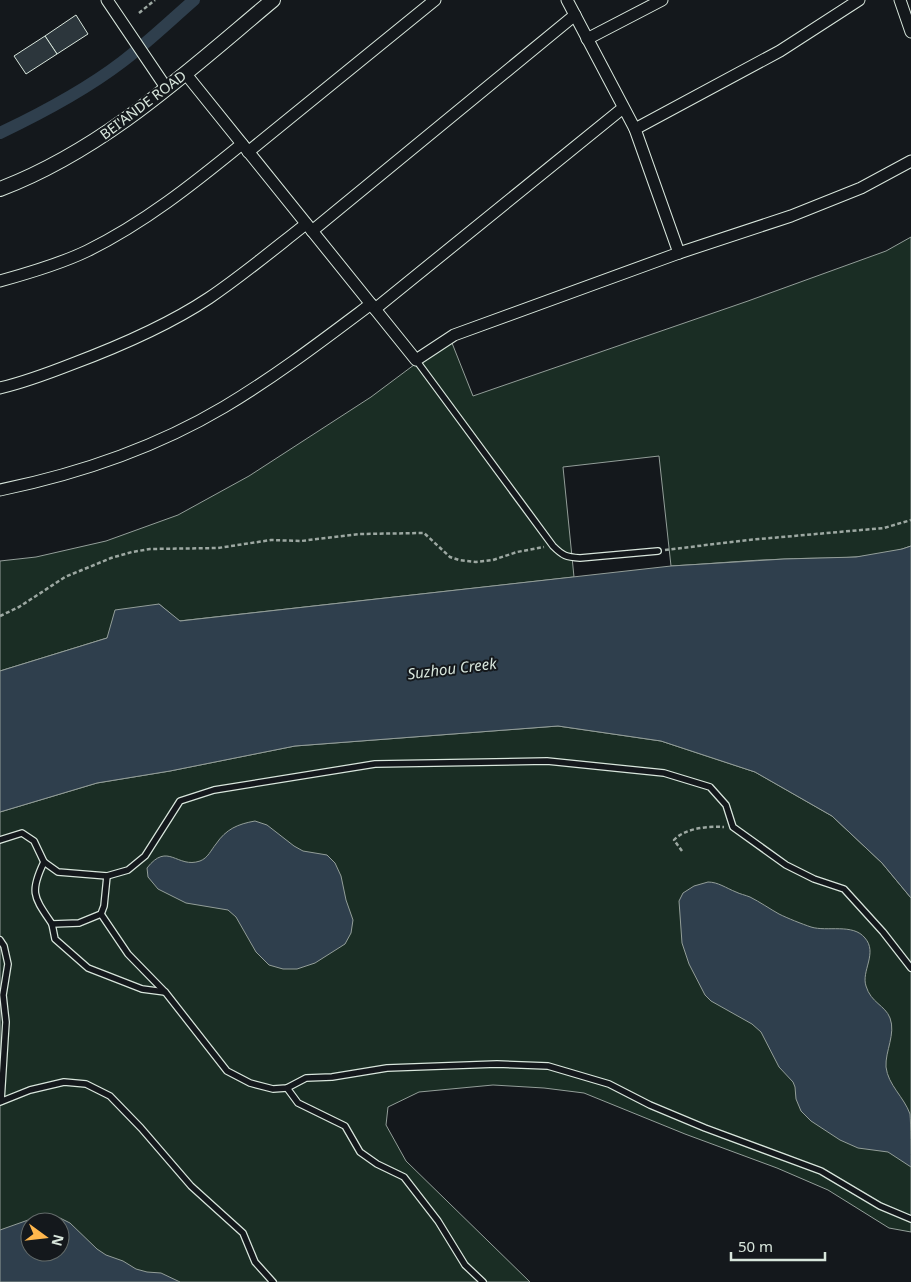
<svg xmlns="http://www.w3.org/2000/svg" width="911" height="1282" viewBox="0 0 911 1282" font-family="'Noto Sans',sans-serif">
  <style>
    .green { fill: #1a2d24; stroke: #939e99; fill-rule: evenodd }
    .water { fill: #2f3f4d; stroke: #939e99; fill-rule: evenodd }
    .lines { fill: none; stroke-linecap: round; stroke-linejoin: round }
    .canal { stroke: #2f3f4d; stroke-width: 12 }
    .building { fill: #2c363c; stroke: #d8e6dc }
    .service-casing { stroke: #d8e6dc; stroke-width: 8 }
    .minor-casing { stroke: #d8e6dc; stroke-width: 13 }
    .tertiary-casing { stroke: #d8e6dc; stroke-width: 16 }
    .path { stroke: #9da8a2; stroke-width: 2.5; stroke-dasharray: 4 2.5; stroke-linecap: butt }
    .service { stroke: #14181c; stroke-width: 5.5 }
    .minor { stroke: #14181c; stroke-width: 11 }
    .tertiary { stroke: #14181c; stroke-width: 14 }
    .labels { text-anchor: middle; stroke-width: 4; stroke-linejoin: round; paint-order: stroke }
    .street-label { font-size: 14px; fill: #d8e6dc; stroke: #14181c }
    .water-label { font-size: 15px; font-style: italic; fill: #d8e6dc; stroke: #14181c }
  </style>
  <rect width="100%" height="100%" fill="#14181c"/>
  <g class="green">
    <path d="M911,237V546C872,561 827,557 786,559C748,560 710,564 671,566L659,456L563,467L574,577L179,621L159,604L107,638L0,671V561L36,557L106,541L178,515L249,476L371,397L450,338L473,396L748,301L886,251Z"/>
    <path d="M558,726L661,741L755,772L832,816L882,863L911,898V1232L889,1228L828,1190L777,1168L685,1134L584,1093L544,1088L493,1085L419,1092L388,1107L386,1125L406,1161L530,1282H0V812L97,783L170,771L295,746ZM30,1222H60V1252H30Z"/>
  </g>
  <g class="water">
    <polygon points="911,546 911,898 882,863 832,816 755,772 661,741 558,726 295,746 170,771 97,783 0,812 0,671 107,638 115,610 159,604 180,621 671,566 784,559 856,557 902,549"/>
    <path d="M255,821L267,825L294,846L303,851L327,855L335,863L341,876L346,900L353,920L351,933L345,944L315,963L297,969H283L269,965L256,952L236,917L228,910L186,903L158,889L148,877L147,868C168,841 177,869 200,861C208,858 211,850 216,844C226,829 238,824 255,821Z"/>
    <path d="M708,882C718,882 726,888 736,892C740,894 745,895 750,897C760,902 770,909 779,914C787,918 802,924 811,927C827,932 853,923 865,938C878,953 861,971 866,986C871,1003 885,1005 890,1018C896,1034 885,1051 886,1067C888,1085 904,1097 910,1114C911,1125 911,1153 911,1167L888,1152L858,1148L840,1140L811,1121L801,1111L796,1099L795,1087L793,1082L779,1067L761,1032L752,1024L711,1001L705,995L689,964L682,943L679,901L683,893L694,886Z"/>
    <path d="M45,1216L60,1218L70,1223L97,1249L106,1255L123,1261L136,1269L147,1272L161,1273L180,1282H0V1230L31,1219ZM30,1222H60V1252H30Z"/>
  </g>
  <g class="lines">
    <path class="canal" d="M0,133C42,113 84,91 122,62C147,43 170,21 194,0"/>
  </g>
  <g class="building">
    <polygon points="76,15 88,34 57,54 45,36"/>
    <polygon points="45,36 57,54 26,74 14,56"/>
  </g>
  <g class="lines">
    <defs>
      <g id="service">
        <path d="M416,360L553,546C563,556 566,557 580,558L658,551"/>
        <polyline points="0,840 22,833 34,841 44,862 58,872 107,876 128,870 145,856 180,801 214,790 375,764 547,761 664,773 710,787 726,805 733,827 786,865 814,879 844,889 883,932 911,968"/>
        <path d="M44,862C29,893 34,897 52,924L79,923L101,914L104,906L107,876"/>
        <polyline points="101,914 128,954 166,993 227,1071 250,1083 273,1089 287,1088 306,1078 332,1077 387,1068 497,1064 548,1066 609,1084 650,1105 705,1128 821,1171 880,1206 911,1219"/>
        <polyline points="52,924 55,939 88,968 142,989 165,992"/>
        <polyline points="0,940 4,946 8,964 3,995 6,1022 1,1101"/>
        <polyline points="287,1088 298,1103 345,1126 360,1152 377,1164 404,1177 438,1221 465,1265 483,1282"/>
        <polyline points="0,1102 30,1090 64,1082 86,1084 110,1096 141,1128 191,1186 243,1233 255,1262 273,1282"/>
      </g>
      <g id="minor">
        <polyline points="107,0 167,89"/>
        <polyline points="567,0 635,129 679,253"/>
        <polyline points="900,0 911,32"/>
        <polyline points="587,39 662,0"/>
        <polyline points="185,73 416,360 454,335 679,253 791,216 861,188 911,161"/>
        <polyline points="635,129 780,51 859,0"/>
        <polyline points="248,152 435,0"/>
        <polyline points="312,231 575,15"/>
        <path d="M0,281C29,273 60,264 87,251C144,223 193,184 242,144"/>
        <polyline points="375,309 623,108"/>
        <path d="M0,388C25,382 49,373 72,364C120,346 167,326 209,298C243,275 274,249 306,224"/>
        <path d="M0,490C78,474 155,448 224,407C276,376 323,340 371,304"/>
      </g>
      <path id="tertiary" d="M0,189C105,149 188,71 273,0"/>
    </defs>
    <use href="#service" class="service-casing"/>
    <use href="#minor" class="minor-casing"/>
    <use href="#tertiary" class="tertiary-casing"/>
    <g class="path">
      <polyline points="139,13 155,0"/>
      <polyline points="665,550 748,540 884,528 911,520"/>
      <polyline points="0,616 19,607 65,577 111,558 132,552 150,549 218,548 271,540 301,541 359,534 424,533 450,557 459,560 476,562 493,560 517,552 544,547"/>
      <path d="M682,851L674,840C685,828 708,826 724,827"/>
    </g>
    <use href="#service" class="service"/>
    <use href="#minor" class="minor"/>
    <use href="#tertiary" class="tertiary"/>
  </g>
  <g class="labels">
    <g class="street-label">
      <text transform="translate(143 105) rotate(-37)" y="5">BEI'ANDE ROAD</text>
    </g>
    <g class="water-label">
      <text transform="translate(452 669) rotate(-7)" y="5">Suzhou Creek</text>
    </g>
  </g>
  <g transform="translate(45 1237) rotate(105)"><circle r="24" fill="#14181c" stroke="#626a69"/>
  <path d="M0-4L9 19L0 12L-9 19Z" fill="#ffb74d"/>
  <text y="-8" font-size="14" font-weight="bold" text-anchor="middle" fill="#d8e6dc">N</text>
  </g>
  <path d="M731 1252v8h94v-8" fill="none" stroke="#d8e6dc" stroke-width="2.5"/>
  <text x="738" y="1252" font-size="15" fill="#d8e6dc" stroke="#14181c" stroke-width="4" paint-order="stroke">50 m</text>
</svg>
